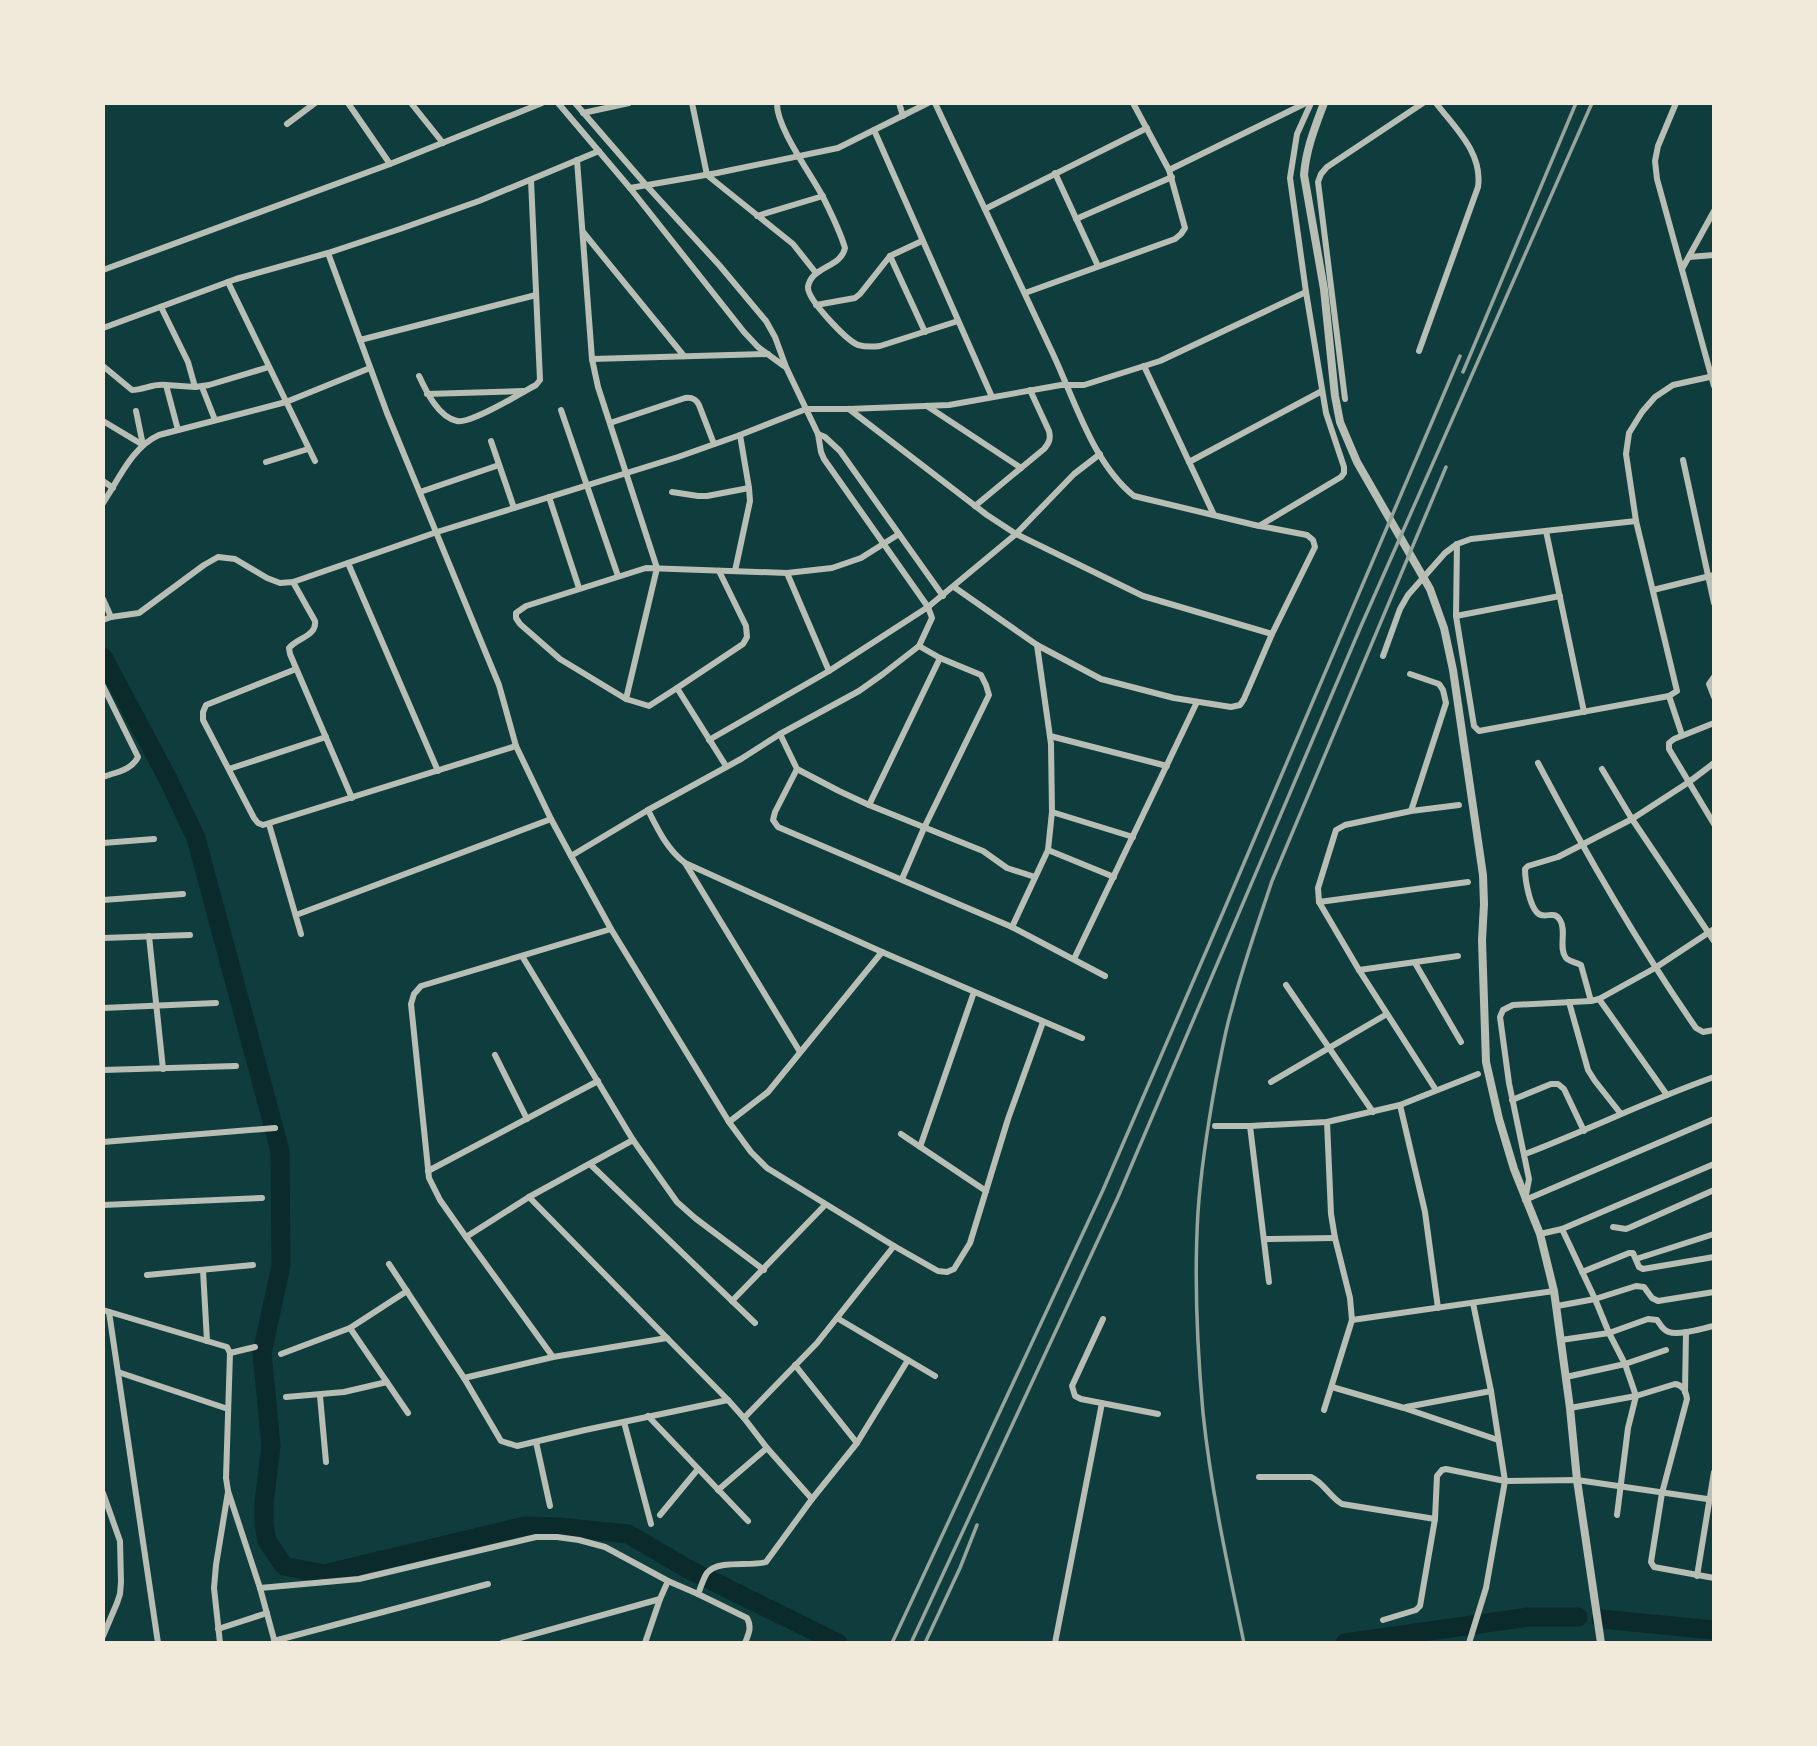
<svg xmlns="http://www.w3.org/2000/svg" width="1817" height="1746" viewBox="0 0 1817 1746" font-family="Quicksand,sans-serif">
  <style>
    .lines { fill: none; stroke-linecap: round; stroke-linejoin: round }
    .river { stroke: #0a2a2b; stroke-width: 19 }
    .minor { stroke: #b8beb3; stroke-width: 6 }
    .tertiary { stroke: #b8beb3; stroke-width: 8 }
    .rail { stroke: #97a49c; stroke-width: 3.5 }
  </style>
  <rect width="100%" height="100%" fill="#0f3d3e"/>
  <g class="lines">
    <g class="river">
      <polyline points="103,657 168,779 196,838 280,1151 281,1266 262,1353 271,1446 264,1503 264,1524 267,1541 284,1566 324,1574 525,1526 559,1527 628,1534 688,1569 838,1643"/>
      <polyline points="1601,1619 1714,1630"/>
      <polyline points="1345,1643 1528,1617 1578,1617"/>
    </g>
    <g class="minor">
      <polyline points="348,103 390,164"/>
      <polyline points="411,103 443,143"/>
      <polyline points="558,103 630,188 744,332 758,347 784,366"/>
      <polyline points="692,103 707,175 793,244 816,273"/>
      <path d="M777,103C776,127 811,174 823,197C831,213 840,231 845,248C841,268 811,266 808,287C807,299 846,340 858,345C865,347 872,347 880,346L958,321"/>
      <polyline points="899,103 903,116"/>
      <path d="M935,103C974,187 1014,270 1053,354C1075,401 1093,463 1134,496L1259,526L1341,477L1344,473V467L1326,413L1306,292"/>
      <polyline points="1676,103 1658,146 1655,161 1657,179 1714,386"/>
      <polyline points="583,113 629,103"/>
      <polyline points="287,124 315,103"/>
      <polyline points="874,130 992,397"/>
      <polyline points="577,160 592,359 598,387 657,568 626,699 649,706 677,688 726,766"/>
      <polyline points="1169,170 1306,103"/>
      <polyline points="1055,173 1098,266"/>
      <polyline points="630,188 717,173 838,148 928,103"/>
      <polyline points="985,209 1147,128"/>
      <polyline points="757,216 823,196"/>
      <polyline points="1076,219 1172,177"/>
      <polyline points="583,232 684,356"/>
      <polyline points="890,256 925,332"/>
      <polyline points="1689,257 1714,255"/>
      <polyline points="1682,269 1714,211"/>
      <polyline points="103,270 390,164 542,103"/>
      <polyline points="228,282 315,461"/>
      <polyline points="1025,293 1175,239 1181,234 1185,228 1169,170 1133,103"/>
      <polyline points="816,305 855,298 860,294 890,256 922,241"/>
      <polyline points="161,307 188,362 195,387"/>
      <polyline points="103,328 236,279 328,253"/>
      <polyline points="360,340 536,295"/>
      <path d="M1419,351L1478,187C1483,153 1455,128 1436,103"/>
      <polyline points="592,359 768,354"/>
      <path d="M103,366L132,390C144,390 153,383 166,385L178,430"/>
      <polyline points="1144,366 1214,515"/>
      <path d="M419,376C426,391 438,417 457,421C471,424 521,393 536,385L540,380L531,180"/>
      <polyline points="166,385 195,387 209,385 269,367"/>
      <polyline points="202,387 215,420"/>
      <polyline points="427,394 523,391"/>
      <polyline points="1345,399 1318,182 1321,174 1327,167 1423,103"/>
      <polyline points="927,406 1021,468"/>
      <polyline points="849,409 987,515 1016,534 1143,596 1272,634"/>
      <polyline points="561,410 618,576"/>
      <polyline points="136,411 143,445"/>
      <polyline points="103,421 143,445"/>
      <path d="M610,423L685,398C692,397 696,399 699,405L714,444"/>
      <polyline points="818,434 825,437 840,451 943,596"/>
      <polyline points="491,441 514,508"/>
      <polyline points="1683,460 1714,603"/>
      <polyline points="266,462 308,449"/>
      <polyline points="1189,462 1322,391"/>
      <polyline points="103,481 113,488"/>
      <polyline points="420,492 499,465"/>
      <polyline points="672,492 698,496 707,496 749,488"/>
      <polyline points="549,497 579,588"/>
      <path d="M103,503C119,479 132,447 159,435L286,402L370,368"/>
      <path d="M975,506L1044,449C1049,443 1051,439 1049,431L1030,390"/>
      <polyline points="1546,531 1584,712"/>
      <polyline points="1457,544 1456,616 1560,596"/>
      <polyline points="348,563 438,771"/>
      <polyline points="735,571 750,501 749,488 740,435"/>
      <polyline points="787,573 829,671"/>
      <path d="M293,582L315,621C317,636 297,638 289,648L290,654L352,798"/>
      <polyline points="954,587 1037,645 1051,744 1052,812 1048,850 1012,927"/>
      <polyline points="1653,590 1714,575"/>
      <polyline points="103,599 111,617"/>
      <polyline points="1456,616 1474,726 1479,731 1669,696 1677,691 1636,521 1626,454 1629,433 1642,412 1655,397 1673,385 1714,376"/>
      <polyline points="103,620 111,617 139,613 204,565 218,557 235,559 267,578 280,583 293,582 437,532 678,457 740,435 806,409 849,409 949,405 1061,385 1084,385 1160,361 1306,292 1290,178 1297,134 1311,103"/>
      <polyline points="1037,645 1101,679 1174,698 1231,707 1240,705 1244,699 1272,634 1315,547 1313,540 1307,535 1260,526"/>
      <polyline points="1383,656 1400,609 1408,595 1445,553 1457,544 1471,539 1636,521"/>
      <polyline points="296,669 206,705 203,712 203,720 254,818 258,823 263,825 516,746"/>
      <polyline points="1410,674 1439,684 1443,690 1446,703 1411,811"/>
      <polyline points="1714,677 1709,684 1714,697"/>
      <path d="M103,686L138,757C132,770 116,772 103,777"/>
      <polyline points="677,688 743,644 747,637 746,626 719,571"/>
      <polyline points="1669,696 1682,735"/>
      <polyline points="626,699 560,659 520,624 516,618 516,613 526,606 646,568 787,573 832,568 861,558 899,534"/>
      <polyline points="1714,723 1674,739 1669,743 1669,749 1714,824"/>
      <polyline points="780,734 797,769 839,791 869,805 983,851 1007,868 1035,877"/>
      <polyline points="1050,736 1167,766"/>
      <polyline points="709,740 829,671 928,607 1016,534 1074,474 1100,454"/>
      <path d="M1538,763C1586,854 1637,943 1696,1028L1703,1032L1714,1030"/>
      <polyline points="229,769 326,737"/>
      <polyline points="797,769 775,812 773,820 778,827 1012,927 1105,976"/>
      <polyline points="1602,769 1632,819 1714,941"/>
      <polyline points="869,805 940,658"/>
      <path d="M648,810C658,830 667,849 685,863L882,952L1082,1038"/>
      <polyline points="1052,812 1133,837"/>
      <polyline points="269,824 301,934"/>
      <polyline points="103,843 154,839"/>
      <polyline points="1048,850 1114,877"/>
      <polyline points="571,856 551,819 516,746 499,685 387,413 328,253 400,229 479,201 599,151"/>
      <polyline points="685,863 800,1052"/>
      <polyline points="902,879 924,828 989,695 986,685 981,675 940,658 919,646"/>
      <polyline points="103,900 183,894"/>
      <polyline points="1319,902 1468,882"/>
      <polyline points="296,915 551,819"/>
      <polyline points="149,936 163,1069"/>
      <polyline points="103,938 190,935"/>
      <polyline points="522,956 633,1140 677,1202 695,1218 764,1270"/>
      <polyline points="1074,959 1197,702"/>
      <polyline points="1415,963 1461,1042"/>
      <polyline points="1359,970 1458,956"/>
      <polyline points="1286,985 1373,1112"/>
      <polyline points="1599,999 1667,1095"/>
      <path d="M1591,1001L1581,965C1576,962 1570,962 1566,958C1558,948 1567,931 1560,920C1554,911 1549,917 1541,915C1530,912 1525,879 1525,869L1528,866L1558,857L1632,819L1689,782L1714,763"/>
      <polyline points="1569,1002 1588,1070 1595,1081 1621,1114"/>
      <polyline points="103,1008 216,1003"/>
      <polyline points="495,1055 527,1119"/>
      <polyline points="103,1070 236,1066"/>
      <polyline points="1271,1082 1387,1014"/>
      <polyline points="1436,1090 1359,970 1319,902 1318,888 1336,830 1345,825 1411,811 1459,805"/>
      <polyline points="1512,1100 1551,1084 1558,1084 1564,1089 1584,1131"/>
      <polyline points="1400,1105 1425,1212 1438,1308"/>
      <polyline points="729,1122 768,1092 882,952"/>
      <polyline points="1215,1126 1250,1126 1327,1122 1400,1105 1478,1074"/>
      <polyline points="1250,1126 1269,1282"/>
      <polyline points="901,1134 986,1191"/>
      <polyline points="103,1142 275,1128"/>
      <polyline points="920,1147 974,992"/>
      <path d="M1525,1154C1588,1130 1649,1100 1714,1077"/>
      <polyline points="590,1164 755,1323"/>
      <polyline points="428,1171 598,1081"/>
      <polyline points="1526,1195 1529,1179 1509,1083 1500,1017 1503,1010 1513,1005 1591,1001 1599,999 1655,968 1714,929"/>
      <polyline points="529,1197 667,1338"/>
      <polyline points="1525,1200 1714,1119"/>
      <polyline points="103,1205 262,1198"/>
      <polyline points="1613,1227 1626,1229 1631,1227 1714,1190"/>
      <polyline points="1540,1234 1562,1229"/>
      <polyline points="466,1237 529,1197 633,1140"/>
      <polyline points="1264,1239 1335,1238"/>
      <polyline points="894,1246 938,1271 947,1272 954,1269 970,1243 1008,1119 1043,1022"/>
      <polyline points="1636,1259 1714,1234"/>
      <polyline points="389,1264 464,1378 501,1441 517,1446 585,1430 728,1400 744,1418 817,1343 894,1246 767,1168 751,1152 729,1122 611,929 571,856 648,810 741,759 780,734 859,691 883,674 919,646 932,618 928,607 824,459 821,452 818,434 786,367 775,337 766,321 720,266 646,185 575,103"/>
      <polyline points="203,1270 207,1341"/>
      <polyline points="1582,1272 1629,1253 1633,1253 1639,1267 1643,1269 1714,1257"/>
      <polyline points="147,1275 253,1265"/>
      <polyline points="732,1301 825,1205"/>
      <polyline points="1557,1306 1595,1299 1636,1286 1644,1287 1652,1298 1658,1301 1714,1292"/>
      <polyline points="103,1310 227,1347 230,1353 226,1478 228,1491 260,1588 275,1643"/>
      <polyline points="109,1312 158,1643"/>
      <polyline points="837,1318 935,1376"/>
      <polyline points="1103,1319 1072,1386 1075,1396 1081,1399 1158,1414"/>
      <polyline points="1352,1320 1554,1291"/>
      <polyline points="350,1328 408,1413"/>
      <path d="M1561,1340L1609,1333L1648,1319L1657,1320C1660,1324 1663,1331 1669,1332C1679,1336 1703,1328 1714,1326"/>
      <polyline points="230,1353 255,1347"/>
      <polyline points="281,1354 350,1328 407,1291"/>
      <polyline points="553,1357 466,1237 440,1200 429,1178 411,1004 414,994 421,986 611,929"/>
      <polyline points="795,1365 857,1443 812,1499"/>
      <polyline points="118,1372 228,1409"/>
      <polyline points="1566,1377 1625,1364 1666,1350"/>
      <polyline points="464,1378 553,1357 667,1338 728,1400"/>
      <polyline points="1332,1387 1404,1408 1498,1440"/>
      <polyline points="1685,1392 1686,1332"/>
      <polyline points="320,1396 326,1462"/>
      <polyline points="286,1397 344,1392 387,1382"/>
      <polyline points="1406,1407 1491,1391"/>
      <path d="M1570,1408L1636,1396L1675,1384C1683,1385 1686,1391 1687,1399L1662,1493L1651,1562L1654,1567L1714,1578"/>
      <polyline points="1324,1410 1352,1320 1350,1298 1335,1238 1331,1214 1327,1122"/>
      <polyline points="648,1416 748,1521"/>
      <polyline points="624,1422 651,1524"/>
      <polyline points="536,1442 550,1506"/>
      <polyline points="857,1443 908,1360"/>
      <path d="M1259,1477H1311C1324,1483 1330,1497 1342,1504L1435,1519"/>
      <polyline points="718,1490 767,1448"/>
      <polyline points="103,1493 120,1541 121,1582 120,1594 117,1603 103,1636"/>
      <polyline points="660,1515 698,1469"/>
      <polyline points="1617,1515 1628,1428 1636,1396 1625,1364 1609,1333 1595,1299 1562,1229 1714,1164"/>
      <polyline points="1697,1576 1714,1472"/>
      <path d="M260,1588L359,1579L536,1537H557L579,1540L605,1547L668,1581L698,1594C701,1587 703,1579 707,1573C718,1559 750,1567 766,1562L812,1499L767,1448L744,1418"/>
      <path d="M698,1594L747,1618C752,1627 749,1633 745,1643"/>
      <polyline points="1383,1620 1416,1610 1420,1606 1435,1519 1437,1476 1442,1470 1446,1469 1505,1481 1577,1480 1714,1500"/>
      <polyline points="218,1629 267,1613"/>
      <polyline points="274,1641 488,1584"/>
      <polyline points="220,1643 214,1588 216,1565 228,1492"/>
      <polyline points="502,1643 660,1599 668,1581"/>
      <polyline points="645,1643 660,1599"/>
      <polyline points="1055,1643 1102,1403"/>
      <polyline points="1469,1643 1486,1588 1505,1481 1491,1391 1473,1303"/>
    </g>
    <path class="tertiary" d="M1324,103C1315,127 1306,149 1304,175L1324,289L1335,396L1340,422L1357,462L1430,589L1444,628L1453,670L1483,875L1484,904L1482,940L1486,1062L1499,1119L1514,1169L1540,1234L1554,1291L1570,1408L1577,1480L1601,1643"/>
    <g class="rail">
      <polyline points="1463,372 1576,103"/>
      <polyline points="892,1643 1103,1190 1224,910 1460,356"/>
      <polyline points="911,1643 1118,1197 1361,626 1592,103"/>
      <polyline points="925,1643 960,1568 977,1525"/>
      <path d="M1244,1643C1228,1567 1211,1490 1203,1413C1197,1346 1194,1278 1198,1212C1201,1168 1208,1124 1216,1080C1221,1056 1225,1031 1232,1008C1243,965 1258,923 1272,881L1446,467"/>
    </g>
  </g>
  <rect width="1817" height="1746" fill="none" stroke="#f1e9da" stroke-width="210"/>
</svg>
